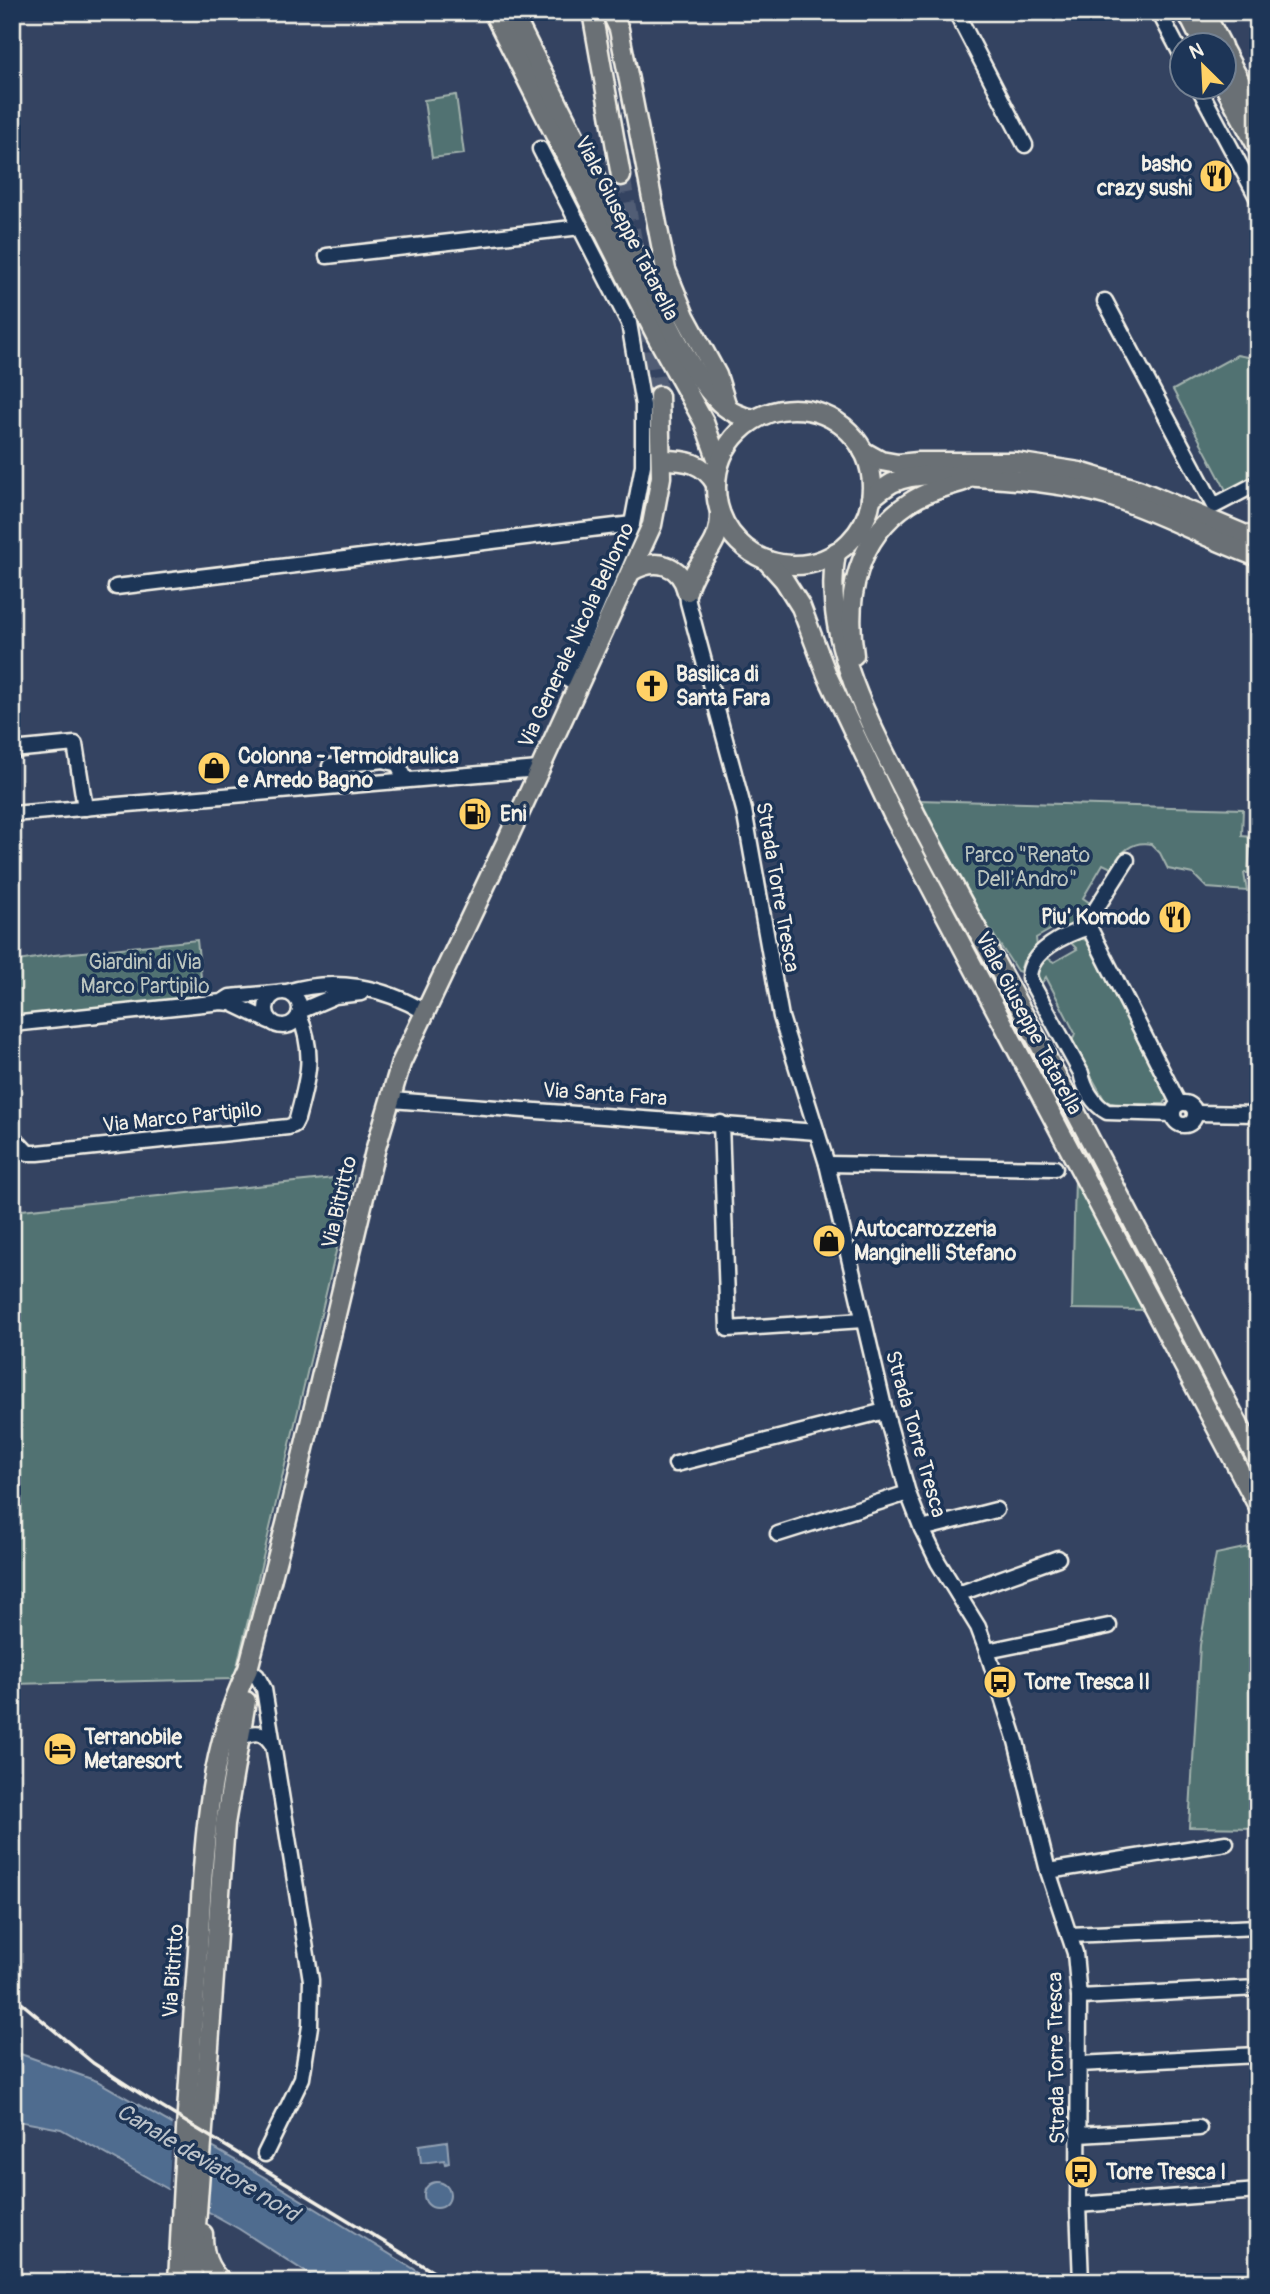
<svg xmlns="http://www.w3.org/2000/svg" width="1270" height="2294" viewBox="0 0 1270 2294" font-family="Pangolin,sans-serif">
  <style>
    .green { fill: #517272; stroke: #a2b2ad; stroke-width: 2 }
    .water { fill: #506c8f; stroke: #92a1b3; stroke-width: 2 }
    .pier { fill: #344361 }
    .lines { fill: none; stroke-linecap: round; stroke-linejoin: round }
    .major-tunnel { stroke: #515d75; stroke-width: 18; stroke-dasharray: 18 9; stroke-linecap: butt }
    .minor-casing { stroke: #f4f1e8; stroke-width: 19 }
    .major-casing { stroke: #f4f1e8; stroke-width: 23 }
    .minor { stroke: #1d3557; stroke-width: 14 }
    .major { stroke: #6a7074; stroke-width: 18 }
    .rail { stroke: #f4f1e8; stroke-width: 3.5 }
    .labels { text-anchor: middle; stroke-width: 7; stroke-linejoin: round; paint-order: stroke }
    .poi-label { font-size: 21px; font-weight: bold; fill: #f4f1e8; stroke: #1d3557; text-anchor: start }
    .street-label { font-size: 21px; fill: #f4f1e8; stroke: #1d3557 }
    .park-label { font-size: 21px; fill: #bbc5bf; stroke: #1d3557 }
    .water-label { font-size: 23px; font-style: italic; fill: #bbc2c9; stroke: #1d3557 }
  </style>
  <rect width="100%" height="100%" fill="#344361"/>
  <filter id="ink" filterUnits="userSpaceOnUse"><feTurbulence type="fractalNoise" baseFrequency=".0143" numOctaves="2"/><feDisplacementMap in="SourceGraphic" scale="14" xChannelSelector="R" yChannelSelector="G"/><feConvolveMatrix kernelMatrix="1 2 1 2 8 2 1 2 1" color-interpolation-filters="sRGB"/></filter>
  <g filter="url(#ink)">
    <g class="green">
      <polygon points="456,95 464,154 432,158 424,100"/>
      <polygon points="1237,355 1258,359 1258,476 1227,492 1173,390"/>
      <path d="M918,800L1243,809L1242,836L1251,837L1248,873H1244L1247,891L1207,888L1193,874L1168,869L1160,853L1151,844C1132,840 1120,853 1111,868L1103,864L1083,898L1090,903L1080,920L1060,932L1059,925L1036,938L1037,947L1023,961L1020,972L1017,971L974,905Z"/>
      <path d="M1080,938L1086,940L1167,1099L1164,1104H1115L1105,1101L1072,1042L1075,1033L1046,977L1041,984C1035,972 1038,966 1047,958L1054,962L1077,949L1071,943Z"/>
      <polygon points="197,940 203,996 12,1016 12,962 54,955"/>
      <polygon points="354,1176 234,1679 12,1684 12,1211"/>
      <polygon points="1075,1176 1144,1310 1072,1309"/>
      <polygon points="1258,1545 1258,1828 1189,1827 1200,1645 1216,1554"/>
    </g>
    <g class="water">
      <polygon points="12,2051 97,2081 264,2177 435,2282 321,2282 239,2229 61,2129 12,2120"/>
      <polygon points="447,2141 449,2163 446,2164 445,2160 421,2163 419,2145"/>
      <circle cx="437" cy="2195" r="13"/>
    </g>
    <polygon class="pier" points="173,2121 212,2143 208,2216 168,2193"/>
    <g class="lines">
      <g class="major-tunnel">
        <polyline points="621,176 635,251"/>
        <polyline points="648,323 659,396"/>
      </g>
      <defs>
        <g id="minor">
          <polyline points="956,12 1025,145"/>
          <polyline points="1159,12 1182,56"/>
          <polyline points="1199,88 1258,199"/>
          <polyline points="540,149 629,323 643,405 643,465 632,524 565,678 578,685"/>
          <polyline points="327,256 581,227"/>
          <polyline points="1105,301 1214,506 1258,483"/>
          <polyline points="116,587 632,524"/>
          <polyline points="687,591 688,602 744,810 781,1017 827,1164 885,1411 908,1493 922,1529 938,1562 978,1627 987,1651 1016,1741 1048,1871 1075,1953 1079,1997 1078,2205 1081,2282"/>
          <polyline points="12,750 75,744 85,808"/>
          <polyline points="342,786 330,766 384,760 398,764 406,780"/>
          <polyline points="12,814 539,769"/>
          <polyline points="1089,927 1094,912 1127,860"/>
          <circle cx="283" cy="1009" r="17"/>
          <path d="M287,992C334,977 384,987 425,1012"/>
          <polyline points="222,1002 230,997 275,993"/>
          <polyline points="300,1011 335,996 361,993"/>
          <polyline points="12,1024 222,1002 231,1003 269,1021"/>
          <polyline points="391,1100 817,1132"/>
          <circle cx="1184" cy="1114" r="11"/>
          <polyline points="1195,1113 1258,1114"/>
          <path d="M1173,1114L1107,1112C1093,1104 1084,1088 1081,1073L1029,978C1029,951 1066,934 1089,927L1179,1104"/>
          <polyline points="721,1123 728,1329 863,1320"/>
          <path d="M12,1136L28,1153H38L288,1127L294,1125L297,1119C307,1081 316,1054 299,1015"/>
          <polyline points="827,1164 1055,1168"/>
          <polyline points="676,1464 885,1411"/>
          <polyline points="922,1529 996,1510"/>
          <polyline points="778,1534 908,1493"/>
          <polyline points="958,1594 1058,1558"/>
          <polyline points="987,1651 1109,1626"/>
          <polyline points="248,1669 257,1676 264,1689 311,1980 310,2026 302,2078 265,2154"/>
          <path d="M238,1744L244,1736C257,1731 264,1732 272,1744"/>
          <polyline points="1048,1871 1226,1843"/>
          <polyline points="1069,1935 1258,1927"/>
          <polyline points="1079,1997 1258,1988"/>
          <polyline points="1079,2064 1258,2055"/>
          <polyline points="1079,2135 1199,2128"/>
          <polyline points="1078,2205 1258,2191"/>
        </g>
        <g id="major">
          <polyline points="493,12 658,339 704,422 719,464"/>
          <path d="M512,12C555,98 598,183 641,268C661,307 686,366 715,398C726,410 739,417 755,419"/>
          <polyline points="592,12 621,176"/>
          <polyline points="611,12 619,29 666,270 685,316 717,375 727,407"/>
          <polyline points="1187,12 1204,46"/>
          <polyline points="1204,12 1222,46"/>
          <polyline points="1224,51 1258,115"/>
          <polyline points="1224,85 1258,148"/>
          <circle cx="794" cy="487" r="78"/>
          <polyline points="863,451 881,461 898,464 918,462 1015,462 1080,472 1139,490 1258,540"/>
          <path d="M662,460C686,460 703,462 716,484"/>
          <path d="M871,498C878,493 885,487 892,483C914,472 953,475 977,477C1022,480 1065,483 1109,496C1160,512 1207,539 1258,557"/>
          <path d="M836,552C821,639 871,725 909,801C948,879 991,953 1032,1030C1109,1173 1182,1318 1258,1461"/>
          <polyline points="766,560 784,580 801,607 827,675 893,815 1258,1506"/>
          <path d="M632,571C655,558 680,563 687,591"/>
          <path d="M687,591C695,559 721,550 720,513"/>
          <path d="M854,655C845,596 857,538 909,503C925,492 945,487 964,481"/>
          <path d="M203,2234C203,2254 207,2268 222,2282"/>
          <path d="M178,2282C183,2176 189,2070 197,1965C204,1865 203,1761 248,1669L286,1524L375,1151L401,1063L509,836L652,525L661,477L659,396"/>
          <polyline points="192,2282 225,1824 246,1701"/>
        </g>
      </defs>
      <use href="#minor" class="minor-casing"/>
      <use href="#major" class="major-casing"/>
      <use href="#minor" class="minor"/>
      <use href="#major" class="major"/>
      <polyline class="rail" points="12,1995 93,2063 158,2105 450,2282"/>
    </g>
  </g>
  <defs>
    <symbol id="restaurant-disc" viewBox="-11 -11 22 22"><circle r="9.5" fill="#ffd166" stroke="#1d3557"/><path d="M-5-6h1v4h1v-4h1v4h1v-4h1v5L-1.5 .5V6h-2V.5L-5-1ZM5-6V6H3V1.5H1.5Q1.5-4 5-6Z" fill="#111"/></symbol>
    <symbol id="church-disc" viewBox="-11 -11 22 22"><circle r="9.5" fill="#ffd166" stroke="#1d3557"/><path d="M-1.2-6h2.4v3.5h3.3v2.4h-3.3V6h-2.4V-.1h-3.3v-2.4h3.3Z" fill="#111"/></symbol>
    <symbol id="shop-disc" viewBox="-11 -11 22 22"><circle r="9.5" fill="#ffd166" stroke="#1d3557"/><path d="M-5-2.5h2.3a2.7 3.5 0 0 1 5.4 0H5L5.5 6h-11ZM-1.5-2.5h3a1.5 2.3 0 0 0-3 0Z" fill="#111"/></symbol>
    <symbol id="fuel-disc" viewBox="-11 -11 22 22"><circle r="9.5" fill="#ffd166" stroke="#1d3557"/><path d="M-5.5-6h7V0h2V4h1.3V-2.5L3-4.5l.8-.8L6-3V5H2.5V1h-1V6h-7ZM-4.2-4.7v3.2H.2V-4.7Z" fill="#111"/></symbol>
    <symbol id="bus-disc" viewBox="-11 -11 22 22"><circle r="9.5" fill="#ffd166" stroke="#1d3557"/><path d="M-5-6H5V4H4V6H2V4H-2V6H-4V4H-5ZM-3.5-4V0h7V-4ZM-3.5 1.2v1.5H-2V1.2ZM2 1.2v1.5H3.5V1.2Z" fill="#111"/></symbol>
    <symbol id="hotel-disc" viewBox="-11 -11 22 22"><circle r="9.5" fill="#ffd166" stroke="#1d3557"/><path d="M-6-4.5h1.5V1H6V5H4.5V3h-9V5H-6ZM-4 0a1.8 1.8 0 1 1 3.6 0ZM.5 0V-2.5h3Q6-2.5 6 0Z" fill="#111"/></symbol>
  </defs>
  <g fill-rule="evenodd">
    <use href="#restaurant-disc" x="1197" y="157" width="38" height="38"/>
    <use href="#church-disc" x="633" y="667" width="38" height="38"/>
    <use href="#shop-disc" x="195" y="749" width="38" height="38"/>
    <use href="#fuel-disc" x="456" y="795" width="38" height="38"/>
    <use href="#restaurant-disc" x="1156" y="898" width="38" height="38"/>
    <use href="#shop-disc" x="810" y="1222" width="38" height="38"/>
    <use href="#bus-disc" x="981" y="1663" width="38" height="38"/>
    <use href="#hotel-disc" x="41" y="1730" width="38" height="38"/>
    <use href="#bus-disc" x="1062" y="2153" width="38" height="38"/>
  </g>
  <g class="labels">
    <g class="poi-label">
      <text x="1192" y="171" text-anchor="end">basho<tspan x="1192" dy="24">crazy sushi</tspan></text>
      <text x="676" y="681">Basilica di<tspan x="676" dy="24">Santa Fara</tspan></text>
      <text x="238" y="763">Colonna - Termoidraulica<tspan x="238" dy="24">e Arredo Bagno</tspan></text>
      <text x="500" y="821">Eni</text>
      <text x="1150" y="924" text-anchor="end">Piu' Komodo</text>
      <text x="854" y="1236">Autocarrozzeria<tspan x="854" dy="24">Manginelli Stefano</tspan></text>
      <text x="1024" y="1689">Torre Tresca II</text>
      <text x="84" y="1744">Terranobile<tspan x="84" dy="24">Metaresort</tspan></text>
      <text x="1106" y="2179">Torre Tresca I</text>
    </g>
    <g class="street-label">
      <text transform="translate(627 228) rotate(63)" y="7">Viale Giuseppe Tatarella</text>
      <text transform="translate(576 635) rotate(-65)" y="7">Via Generale Nicola Bellomo</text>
      <text transform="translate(778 887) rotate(80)" y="7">Strada Torre Tresca</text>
      <text transform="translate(1029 1023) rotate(62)" y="7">Viale Giuseppe Tatarella</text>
      <text transform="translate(605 1094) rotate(4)" y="7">Via Santa Fara</text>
      <text transform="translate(182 1117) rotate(-6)" y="7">Via Marco Partipilo</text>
      <text transform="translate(339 1202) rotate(-77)" y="7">Via Bitritto</text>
      <text transform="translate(916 1434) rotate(74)" y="7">Strada Torre Tresca</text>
      <text transform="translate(173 1971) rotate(-86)" y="7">Via Bitritto</text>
      <text transform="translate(1056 2058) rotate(-91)" y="7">Strada Torre Tresca</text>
    </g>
    <g class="park-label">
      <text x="1027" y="862">Parco "Renato<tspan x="1027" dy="24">Dell'Andro"</tspan></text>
      <text x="145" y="969">Giardini di Via<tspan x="145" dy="24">Marco Partipilo</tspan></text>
    </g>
    <g class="water-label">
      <text transform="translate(208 2162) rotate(31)" y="8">Canale deviatore nord</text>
    </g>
  </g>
  <rect width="1270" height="2294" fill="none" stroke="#1d3557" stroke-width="42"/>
  <rect x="21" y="21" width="1228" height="2252" fill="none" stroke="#f4f1e8" stroke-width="2.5" filter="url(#ink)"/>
  <g transform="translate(1203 66) rotate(336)"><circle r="33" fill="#1d3557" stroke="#738091" stroke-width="2"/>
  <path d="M0-5L12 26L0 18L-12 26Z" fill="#ffd166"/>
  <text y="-10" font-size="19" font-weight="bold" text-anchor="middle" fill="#f4f1e8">N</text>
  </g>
</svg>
